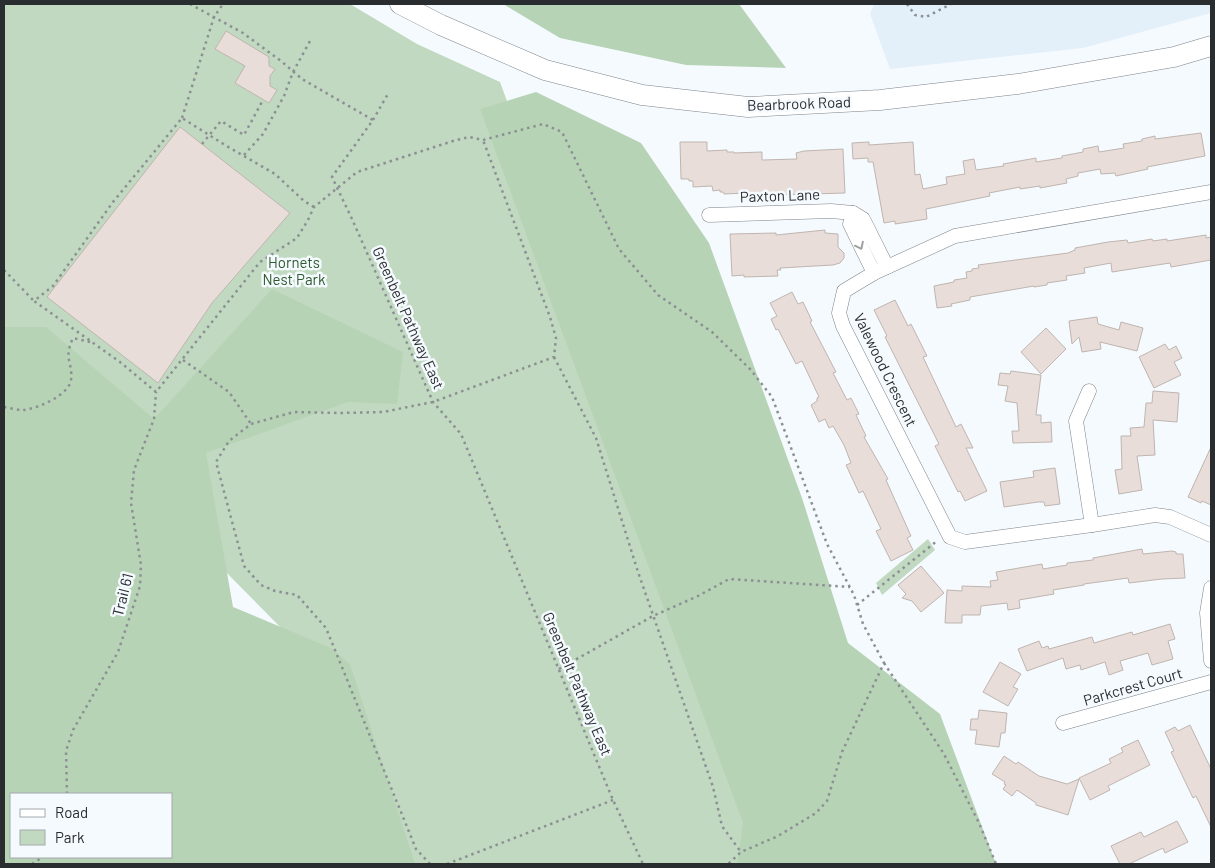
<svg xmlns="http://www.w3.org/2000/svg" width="1215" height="868" viewBox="0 0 1215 868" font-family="Barlow,sans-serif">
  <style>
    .built { fill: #e3eff9 }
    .green { fill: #c1d9c0 }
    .forest { fill: #b7d3b6; fill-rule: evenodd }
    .building { fill: #e8ddd8; stroke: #bfb5b0 }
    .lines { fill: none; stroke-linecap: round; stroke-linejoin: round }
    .street-casing { stroke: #7d848b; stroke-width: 15 }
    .secondary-casing { stroke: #7d848b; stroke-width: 21 }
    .path { stroke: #8c9093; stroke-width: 2.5; stroke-dasharray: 2.5 4; stroke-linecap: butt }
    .street { stroke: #fff; stroke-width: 14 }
    .secondary { stroke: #fff; stroke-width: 20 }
    .oneway { stroke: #9fa0a2 }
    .labels { text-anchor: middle; stroke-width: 5; stroke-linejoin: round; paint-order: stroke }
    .street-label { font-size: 15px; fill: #2a2d30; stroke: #f5fafe }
    .park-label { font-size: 15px; fill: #305930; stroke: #f5fafe }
  </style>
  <rect width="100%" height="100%" fill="#f5fafe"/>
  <polygon class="built" points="874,4 1211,4 1211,13 1083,48 890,69 870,14"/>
  <g class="green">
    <polygon points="4,4 350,4 417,44 500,82 773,828 763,864 408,864 354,702 11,354 4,349"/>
    <polygon points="928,539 935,550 882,595 876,583"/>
  </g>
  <g class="forest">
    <polygon points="503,4 739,4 786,68 686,65 560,38"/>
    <polygon points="536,92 641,143 709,243 802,498 848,643 940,714 996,864 737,864 743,823 480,109"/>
    <path d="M272,289L403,352L397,404L348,402L206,453L233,607L331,648L350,664L415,864H4V327H46L154,419ZM11,794H171V857H11Z"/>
  </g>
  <g class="building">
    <polygon points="226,31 269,57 269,66 275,69 270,76 270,86 277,90 269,103 235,83 245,66 215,49"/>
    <polygon points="180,127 290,213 212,303 158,383 47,297"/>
    <polygon points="1201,133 1205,156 1147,167 1148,169 1116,176 1115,173 1101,174 1100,169 1078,173 1078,176 1066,179 1067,183 1040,188 1040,186 1020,189 1020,187 989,193 990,196 926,209 927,219 895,224 895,221 884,223 873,162 868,162 868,158 853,159 852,143 869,142 869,145 913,142 915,175 920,174 923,189 947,184 946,177 965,174 963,161 974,159 976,170 1004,166 1003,164 1036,158 1036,162 1062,158 1062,156 1083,152 1083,149 1098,146 1099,152 1124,148 1123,144 1142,141 1142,139 1155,136 1155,139"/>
    <polygon points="680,142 707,142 707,151 727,150 727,152 734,152 734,153 762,152 762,160 797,159 796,153 804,151 843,149 845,193 745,196 745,193 724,194 723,192 720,192 720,190 713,191 712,186 693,187 693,181 689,181 689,179 681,179"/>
    <polygon points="825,230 825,233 838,234 838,247 844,253 844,258 840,263 833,265 780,268 781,270 777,270 778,276 744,277 744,275 732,276 730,234 776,233 776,235"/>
    <polygon points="1206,235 1206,238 1211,237 1211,260 1171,267 1170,263 1112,272 1111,263 1084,268 1085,273 1066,276 1067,280 1047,283 1047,285 1034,287 1034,286 970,297 970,300 951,304 952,306 937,308 934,286 954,282 954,280 967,278 966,272 972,271 972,269 979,268 978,265 1068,253 1075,250 1075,248 1108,242 1127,240 1128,243 1152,239 1153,241 1167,239 1167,241"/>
    <polygon points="792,292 798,304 803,302 812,321 810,322 836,372 833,373 847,400 851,398 859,414 856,415 866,436 864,437 888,479 886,480 911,536 907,538 913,550 891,561 876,531 881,529 863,491 859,493 846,465 851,463 844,445 833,426 829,428 825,419 819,422 811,405 817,401 817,398 819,397 802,361 796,364 778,329 776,330 771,319 777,316 770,303"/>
    <polygon points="895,300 908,326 911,324 927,356 923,357 956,427 961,424 973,448 966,448 987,491 965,501 960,491 958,492 935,446 939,444 885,337 887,336 874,310"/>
    <polygon points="1097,317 1098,324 1119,330 1121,322 1143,328 1137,351 1100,342 1101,349 1082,352 1079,337 1072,344 1069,321"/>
    <polygon points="1046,328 1066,349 1041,374 1021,352"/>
    <polygon points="1165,344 1169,350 1176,346 1182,358 1174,362 1181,375 1154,388 1139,357"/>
    <polygon points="1011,371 1041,375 1036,415 1041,415 1041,423 1051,422 1052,442 1013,443 1012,431 1019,431 1017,403 1005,401 1008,386 998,385 1000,373 1010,374"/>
    <polygon points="1153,391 1179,393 1177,422 1153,420 1155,455 1137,456 1142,490 1119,494 1115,470 1122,469 1121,436 1131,436 1130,428 1144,427 1146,403 1152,403"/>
    <polygon points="1211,447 1211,505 1202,501 1201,503 1188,497"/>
    <polygon points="1055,468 1060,504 1045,506 1044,502 1038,502 1004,507 1000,482 1034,477 1033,471"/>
    <polygon points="1142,549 1143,554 1172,551 1176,552 1176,554 1183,554 1185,578 1162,579 1129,583 1128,578 1084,584 1084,585 1053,590 1054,594 1019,600 1020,608 1008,610 1007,603 981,606 980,615 962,615 962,623 945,623 947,590 962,591 962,586 991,587 990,581 998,580 996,572 1042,564 1043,569 1067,565 1067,563 1093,560 1093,558"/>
    <polygon points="921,566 944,593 921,612 912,601 902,598 906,594 898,585"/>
    <polygon points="1170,624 1175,639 1168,641 1173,659 1152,665 1148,653 1120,661 1123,670 1109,675 1105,662 1081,670 1080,665 1066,669 1063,658 1027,671 1018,649 1039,641 1042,648 1048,646 1049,649 1092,637 1094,643 1132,632 1133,635"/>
    <polygon points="1000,662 1021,674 1013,687 1018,689 1008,706 983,692"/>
    <polygon points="979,710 1007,713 1005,733 1001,733 999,747 975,744 977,730 970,730 971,719 978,719"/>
    <polygon points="1190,725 1211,769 1211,827 1196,796 1193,798 1171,752 1174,751 1165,732 1175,727 1178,731"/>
    <polygon points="1138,740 1150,765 1108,786 1110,790 1090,800 1079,778 1111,763 1109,759 1123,752 1121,748"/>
    <polygon points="1004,756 1016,764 1018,762 1039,776 1067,784 1079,779 1068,815 1036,805 1036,803 1017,790 1012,796 1003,789 1006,785 1004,784 1005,782 992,774"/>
    <polygon points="1177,821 1188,842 1165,853 1163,848 1129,864 1120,864 1111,846 1141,832 1144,837"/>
  </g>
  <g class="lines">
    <defs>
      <g id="street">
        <polyline points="1211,192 955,236 874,273 844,291 839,313 843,326 950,537 965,542 1092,525 1155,515 1170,517 1211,535"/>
        <polyline points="709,215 831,211 853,213"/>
        <polyline points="874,273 850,224 853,213 863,219 887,267"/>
        <polyline points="1089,391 1076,421 1092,525"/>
        <polyline points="1211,588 1207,613 1211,661"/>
        <polyline points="1063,723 1211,682"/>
      </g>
      <polyline id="secondary" points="400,4 441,25 545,70 642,95 748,107 880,100 1018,84 1174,57 1211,46"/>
    </defs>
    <use href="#street" class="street-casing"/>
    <use href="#secondary" class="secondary-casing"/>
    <g class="path">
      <polyline points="190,4 243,33 281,61 302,79 373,120 332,177 352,219 433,402 461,434 613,800 643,864"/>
      <polyline points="907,4 915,15 926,17 951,4"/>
      <polyline points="182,118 214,17 223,4"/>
      <polyline points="373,120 389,92"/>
      <polyline points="202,144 221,121 244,135 263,100"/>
      <polyline points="244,155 263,134 284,96 293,72 310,41"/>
      <polyline points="314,207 304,201 275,174 225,145 182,118 113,202 53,286 34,301 120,362 156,392 260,262 297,238 308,220 314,207 357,172 453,141 469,137 483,140 543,124 562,132 619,249 658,295 712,332 750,369 772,397 827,544 854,595 863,624 884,663 842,752 827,801 816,813 778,836 741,852 728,864"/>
      <polyline points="4,270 34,301"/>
      <polyline points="554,357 596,438 638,572 713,787 722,826 741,852"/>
      <polyline points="183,360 229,392 251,424"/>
      <path d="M4,407C10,408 17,410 23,410C37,409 69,395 71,380C73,361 63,360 73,338L90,342"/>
      <polyline points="857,605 937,541"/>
      <polyline points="884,663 944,754 979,823 996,864"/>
      <polyline points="559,669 653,616 698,596 729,579 850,587"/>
      <polyline points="67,794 66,751 73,730 118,652 140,586 141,565 131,503 134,470 154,419 156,392"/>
      <polyline points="32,864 43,857"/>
      <polyline points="430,864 416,849 326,628 297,595 275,591 261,585 244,566 216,462 229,441 251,424 294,412 341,413 383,412 433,402 554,357 556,338 550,317 483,140"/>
      <polyline points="447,864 613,800"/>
    </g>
    <use href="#street" class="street"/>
    <use href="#secondary" class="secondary"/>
  </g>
  <defs><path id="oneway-chevron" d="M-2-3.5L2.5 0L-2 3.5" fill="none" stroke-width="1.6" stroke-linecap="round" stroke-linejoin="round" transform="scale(1.25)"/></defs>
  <use class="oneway" href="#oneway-chevron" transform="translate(860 246) rotate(64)"/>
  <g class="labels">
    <g class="street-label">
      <text transform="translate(799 104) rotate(-2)" y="5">Bearbrook Road</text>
      <text transform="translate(780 196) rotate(-2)" y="5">Paxton Lane</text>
      <text transform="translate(408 318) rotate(66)" y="5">Greenbelt Pathway East</text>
      <text transform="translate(885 370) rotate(64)" y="5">Valewood Crescent</text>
      <text transform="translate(123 595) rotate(-76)" y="5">Trail 61</text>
      <text transform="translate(577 684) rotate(67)" y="5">Greenbelt Pathway East</text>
      <text transform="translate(1133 687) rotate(-16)" y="5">Parkcrest Court</text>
    </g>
    <g class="park-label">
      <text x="294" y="268">Hornets<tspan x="294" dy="17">Nest Park</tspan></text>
    </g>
  </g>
  <rect width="1215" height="868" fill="none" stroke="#2a2d30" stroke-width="10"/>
  <rect x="10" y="793" width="162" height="65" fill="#f5fafe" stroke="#a4a8ac"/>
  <rect x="20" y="809" width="25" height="8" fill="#ffffff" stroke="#a4a8ac"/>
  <text x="55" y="818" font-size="15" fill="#2a2d30">Road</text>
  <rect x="20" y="830" width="25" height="15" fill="#c1d9c0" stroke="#a4a8ac"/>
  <text x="55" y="843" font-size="15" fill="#2a2d30">Park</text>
</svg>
